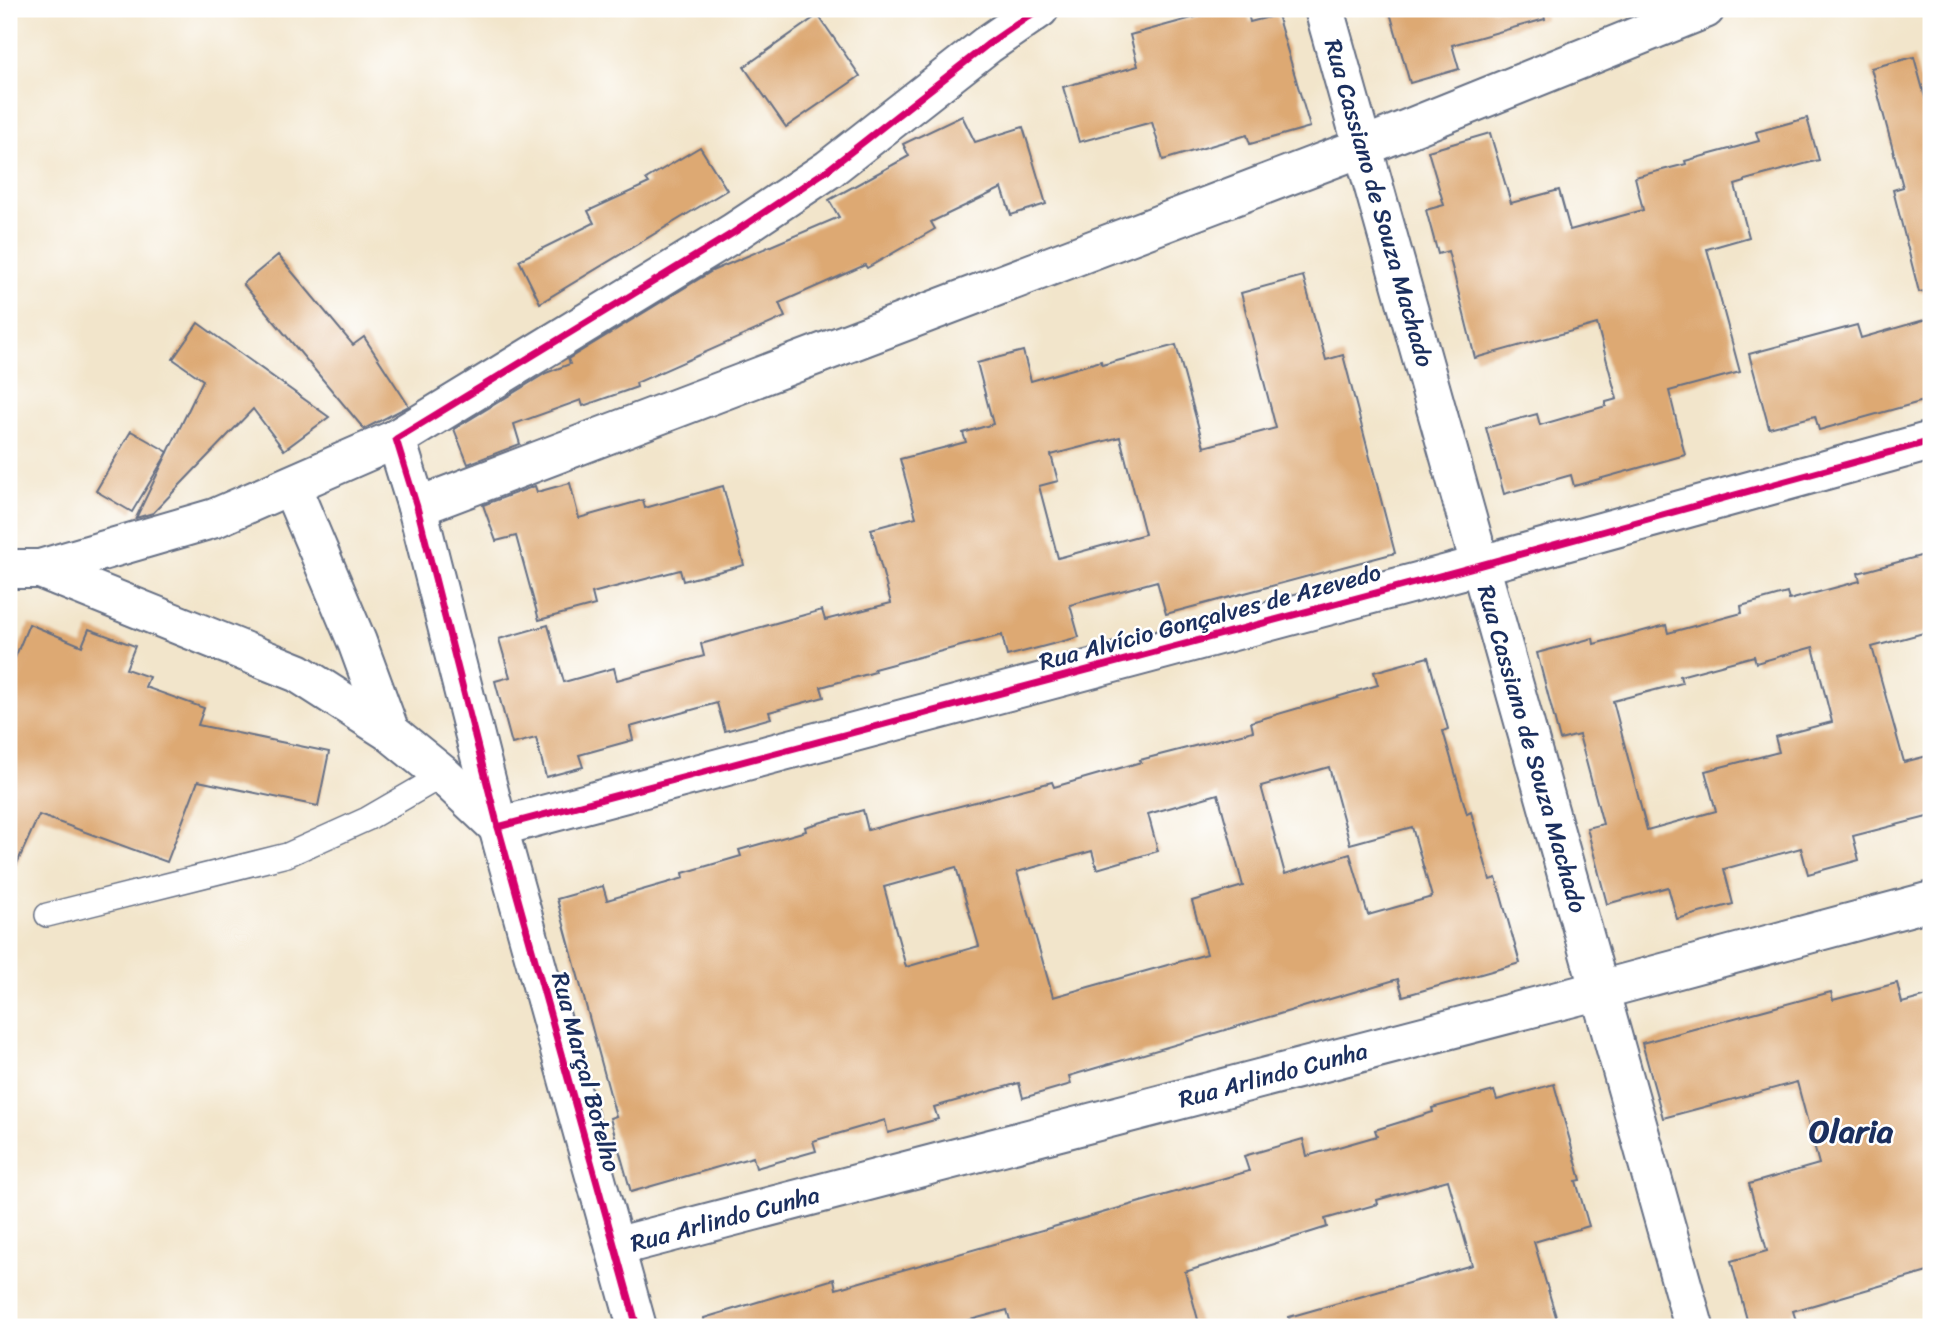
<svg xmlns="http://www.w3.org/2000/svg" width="1940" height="1336" viewBox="0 0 1940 1336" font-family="Sriracha,sans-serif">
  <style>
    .building { fill: #dda973; fill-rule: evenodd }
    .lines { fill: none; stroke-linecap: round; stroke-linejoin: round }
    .service-casing { stroke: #666f84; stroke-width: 26 }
    .minor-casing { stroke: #666f84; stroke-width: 42 }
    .service { stroke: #fff; stroke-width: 23 }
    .minor { stroke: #fff; stroke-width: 38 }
    .cycleway-casing { stroke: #fff; stroke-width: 11 }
    .cycleway { stroke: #d6006c; stroke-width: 7 }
    .labels { text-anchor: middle; stroke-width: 5; stroke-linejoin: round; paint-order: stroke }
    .street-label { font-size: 24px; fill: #1b2f5e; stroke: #fff }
    .district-label { font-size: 32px; font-weight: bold; fill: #1b2f5e; stroke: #fff }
  </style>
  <rect width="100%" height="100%" fill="#fff"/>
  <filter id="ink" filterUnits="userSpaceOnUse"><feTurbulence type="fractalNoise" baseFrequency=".0143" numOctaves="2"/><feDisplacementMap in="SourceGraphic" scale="14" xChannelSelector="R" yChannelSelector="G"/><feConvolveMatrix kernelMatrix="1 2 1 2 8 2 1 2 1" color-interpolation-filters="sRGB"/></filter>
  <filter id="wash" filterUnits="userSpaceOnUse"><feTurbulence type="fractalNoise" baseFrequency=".00686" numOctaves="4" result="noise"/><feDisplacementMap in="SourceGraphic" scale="28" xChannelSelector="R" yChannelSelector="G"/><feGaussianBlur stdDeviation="1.57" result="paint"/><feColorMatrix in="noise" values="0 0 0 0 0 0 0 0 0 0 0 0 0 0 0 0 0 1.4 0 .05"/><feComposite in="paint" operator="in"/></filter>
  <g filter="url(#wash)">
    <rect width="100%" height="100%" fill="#f2e5cb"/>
    <g id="blocks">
      <g class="building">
        <polygon points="1202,9 1247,9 1250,22 1277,15 1310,127 1250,144 1247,135 1163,160 1152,122 1079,142 1063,87 1138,66 1130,35 1203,15"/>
        <polygon points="1389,9 1543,9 1545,19 1452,45 1459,69 1410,83"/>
        <polygon points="818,15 860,76 786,127 744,67"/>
        <polygon points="1914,57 1931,119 1931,290 1919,292 1893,190 1903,187 1871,68"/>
        <polygon points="962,116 975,142 1023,127 1046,204 1011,215 1002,188 931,222 935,229 867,268 865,265 779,303 785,317 636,383 637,387 583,406 581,400 514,424 520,444 468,464 454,429 546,373 570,364 568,359 712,271 839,217 829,200 909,156 903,144"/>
        <polygon points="1807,118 1819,160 1745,180 1745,182 1735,185 1749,237 1707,249 1740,372 1669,391 1685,455 1574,486 1571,475 1504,494 1486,428 1537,414 1540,425 1606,406 1606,402 1617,399 1597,324 1475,358 1448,251 1438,254 1426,210 1444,205 1428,151 1490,133 1511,203 1559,190 1570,230 1643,210 1635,177 1686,164 1685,161 1759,141 1756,132"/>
        <polygon points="700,147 727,190 540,303 519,260 594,223 588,211 649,183 646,179"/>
        <polygon points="278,255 353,345 364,337 409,406 364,429 243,284"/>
        <path d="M1303,276L1326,360L1343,355L1395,553L1166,614L1157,581L1070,605L1079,637L1007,656L1002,635L874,669L875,672L821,687L824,697L769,712L771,718L725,731L717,703L630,727L633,740L579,755L583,767L546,777L536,738L512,744L495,681L510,677L499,639L548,625L564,682L614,668L617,680L704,656L701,644L822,610L825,620L891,603L871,529L916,517L900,459L966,442L963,433L993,424L977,363L1023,351L1031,381L1101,361L1102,365L1176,345L1204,447L1276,428L1241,293ZM1120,437L1145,534L1058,558L1039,486L1058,481L1051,455Z"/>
        <polygon points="1931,318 1931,399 1819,430 1815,416 1769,428 1749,354 1857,325 1861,338"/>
        <polygon points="198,323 329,417 284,450 253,409 153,513 136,518 203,380 173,359"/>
        <polygon points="131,431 168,452 132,512 96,491"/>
        <polygon points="570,483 579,518 643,500 645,508 723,486 744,565 683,581 680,570 592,593 595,605 539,620 516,536 496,541 483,505 535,486 537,492"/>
        <path d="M1931,553V631L1872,647L1904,762L1931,755V816L1853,836L1859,860L1808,874L1801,848L1724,869L1733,904L1677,919L1668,887L1607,904L1587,828L1603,824L1579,735L1560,740L1537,653L1593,638L1594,644L1666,625L1668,633L1742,613L1741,606L1787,593L1789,600L1860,581L1858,573ZM1813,647L1832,722L1775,737L1779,752L1705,771L1716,811L1647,830L1613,701L1682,683L1680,676L1754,656L1756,663Z"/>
        <polygon points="29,624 82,646 89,629 135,646 126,669 149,677 145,687 204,708 198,725 329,752 318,806 198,781 167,862 39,815 9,881 9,672"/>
        <path d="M1428,657L1448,729L1443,731L1467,814L1471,812L1490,880L1496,878L1520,963L1403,996L1398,979L1069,1076L1071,1084L1023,1098L1019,1083L934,1107L938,1119L888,1133L885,1120L813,1141L816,1151L756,1168L753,1157L631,1192L610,1118L616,1116L557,899L603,886L607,900L684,878L683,873L741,856L739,850L806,831L805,827L863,810L868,830L1052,782L1054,787L1141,762L1140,760L1253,731L1251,722L1378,685L1374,672ZM1329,767L1350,844L1412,827L1432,897L1368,915L1350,854L1285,874L1261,786ZM1218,794L1243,886L1192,901L1207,954L1053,997L1017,872L1092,851L1097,869L1158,851L1148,814ZM956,867L979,946L906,967L884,887Z"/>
        <polygon points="1897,983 1902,1003 1931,995 1931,1271 1793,1311 1798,1327 1749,1327 1731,1261 1767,1251 1749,1184 1819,1164 1797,1082 1663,1118 1642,1043 1831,992 1833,1000"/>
        <polygon points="1554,1084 1581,1180 1576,1181 1589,1226 1534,1242 1559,1327 1291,1327 1289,1317 1472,1265 1448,1180 1377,1200 1378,1204 1325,1219 1327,1227 1185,1272 1200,1327 1012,1327 1007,1310 944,1327 705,1327 704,1318 834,1279 836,1289 1249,1171 1244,1156 1303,1139 1307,1156 1377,1136 1375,1130 1433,1112 1432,1108 1494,1091 1497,1100"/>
      </g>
    </g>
  </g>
  <g filter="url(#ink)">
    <use href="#blocks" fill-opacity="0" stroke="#666f84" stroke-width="2"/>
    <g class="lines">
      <defs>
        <polyline id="service" points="47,915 287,855 367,819 443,775"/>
        <g id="minor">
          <polyline points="1324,9 1694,1327"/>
          <polyline points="291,486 357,642 390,732"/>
          <polyline points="417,507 1363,147 1705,9"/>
          <polyline points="9,569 40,569 298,673 390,732 443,775 498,827"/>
          <polyline points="40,569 215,518 396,439"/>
          <polyline points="498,827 1481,565 1931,441"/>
          <polyline points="615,1247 1600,990 1931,901"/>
          <polyline points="637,1327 498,827 417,507 396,439 733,233 829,169 987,45 1039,9"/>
        </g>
      </defs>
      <use href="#service" class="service-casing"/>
      <use href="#minor" class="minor-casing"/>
      <use href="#service" class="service"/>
      <use href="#minor" class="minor"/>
      <defs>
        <g id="cycleway">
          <polyline points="498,827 1481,565 1931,441"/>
          <polyline points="637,1327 498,827 417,507 396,439 733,233 829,169 987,45 1039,9"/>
        </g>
      </defs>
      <use href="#cycleway" class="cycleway-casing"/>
      <use href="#cycleway" class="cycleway"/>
    </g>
  </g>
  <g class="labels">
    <g class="street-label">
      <text transform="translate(1379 203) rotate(74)" y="8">Rua Cassiano de Souza Machado</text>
      <text transform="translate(1210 617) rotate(-15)" y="8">Rua Alvício Gonçalves de Azevedo</text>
      <text transform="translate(1532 749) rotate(74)" y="8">Rua Cassiano de Souza Machado</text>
      <text transform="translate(586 1072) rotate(75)" y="8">Rua Marçal Botelho</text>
      <text transform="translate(1273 1075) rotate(-15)" y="8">Rua Arlindo Cunha</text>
      <text transform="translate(725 1219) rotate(-15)" y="8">Rua Arlindo Cunha</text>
    </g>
    <g class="district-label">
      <text x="1851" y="1142">Olaria</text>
    </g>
  </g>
  <rect width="1940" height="1336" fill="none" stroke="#fff" stroke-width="35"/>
</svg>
